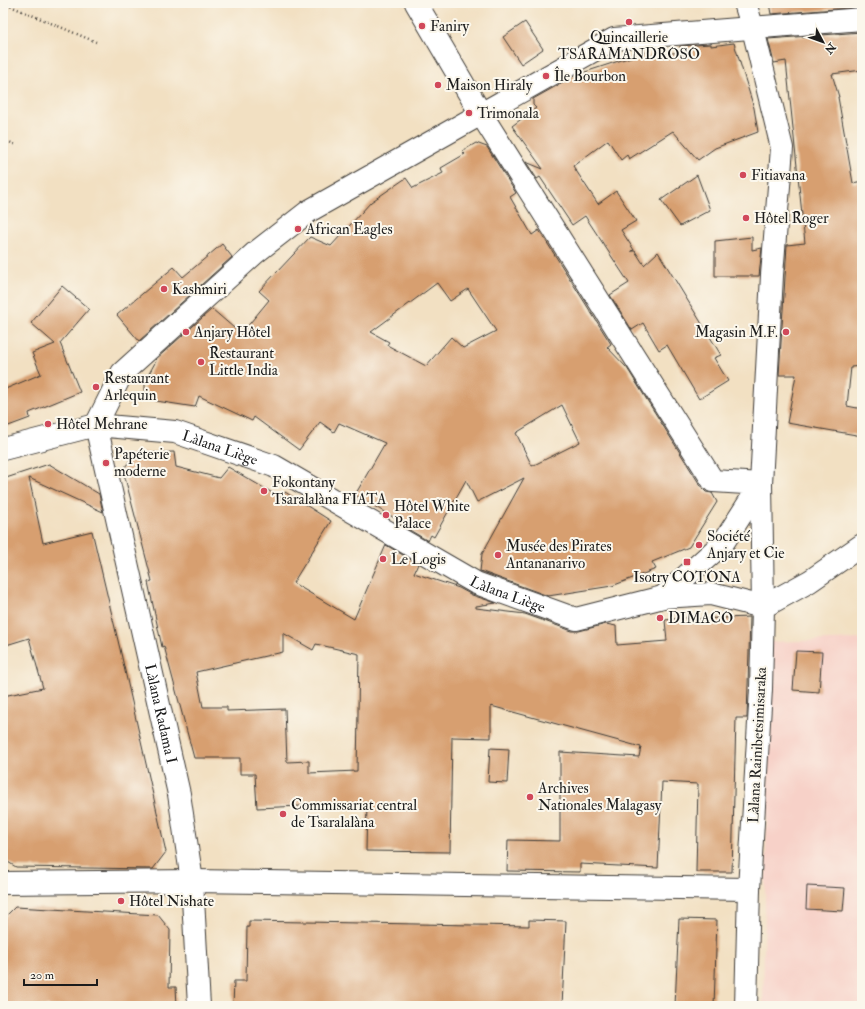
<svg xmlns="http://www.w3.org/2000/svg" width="865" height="1009" viewBox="0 0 865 1009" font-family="'IM FELL Double Pica',serif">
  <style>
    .built { fill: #f7d1c8 }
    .building { fill: #d79f6f; fill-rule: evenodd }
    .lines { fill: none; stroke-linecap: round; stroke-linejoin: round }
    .street-casing { stroke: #3c3935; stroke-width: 24 }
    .secondary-casing { stroke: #3c3935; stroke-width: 24 }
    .path { stroke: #3c3935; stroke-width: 2.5; stroke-dasharray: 1 3; stroke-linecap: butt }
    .street { stroke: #fff; stroke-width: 22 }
    .secondary { stroke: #fff; stroke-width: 22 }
    .poi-dot { fill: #d1495b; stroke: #fbf7ec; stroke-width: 1.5 }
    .labels { text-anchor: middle; stroke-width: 4; stroke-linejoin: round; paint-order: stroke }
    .poi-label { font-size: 15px; fill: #1c1c1c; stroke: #fbf7ec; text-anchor: start }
    .street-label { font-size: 15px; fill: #1c1c1c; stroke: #fbf7ec }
  </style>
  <rect width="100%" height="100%" fill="#fbf7ec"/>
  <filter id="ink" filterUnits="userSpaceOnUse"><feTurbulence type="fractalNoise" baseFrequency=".025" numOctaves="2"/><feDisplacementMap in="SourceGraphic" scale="8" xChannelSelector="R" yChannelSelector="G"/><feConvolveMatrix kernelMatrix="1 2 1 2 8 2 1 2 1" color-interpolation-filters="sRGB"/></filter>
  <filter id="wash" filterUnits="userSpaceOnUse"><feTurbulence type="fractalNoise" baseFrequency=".012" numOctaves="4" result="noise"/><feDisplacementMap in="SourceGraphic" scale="16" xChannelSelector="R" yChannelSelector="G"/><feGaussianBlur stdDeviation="0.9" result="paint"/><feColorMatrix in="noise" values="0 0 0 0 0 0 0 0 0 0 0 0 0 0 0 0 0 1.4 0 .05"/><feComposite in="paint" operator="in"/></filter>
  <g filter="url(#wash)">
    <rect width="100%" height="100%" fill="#f2e0c2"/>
    <polygon class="built" points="862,639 862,1006 763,1006 770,642"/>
    <g id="blocks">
      <g class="building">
        <polygon points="769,3 862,3 862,7 771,14"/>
        <polygon points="525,22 543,49 521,64 503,37"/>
        <polygon points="862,32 862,70 832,74 839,97 838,97 853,183 862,181 862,366 851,367 847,406 862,409 862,436 787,423 796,375 779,375 787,245 805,243 786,61 774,63 768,39"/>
        <polygon points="734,43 754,108 758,132 715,148 698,160 673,131 629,159 627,155 621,160 608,140 573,166 598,204 616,191 636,221 621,230 634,250 631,251 635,251 644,265 658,252 721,355 714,358 728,381 699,399 667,345 659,350 643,323 632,330 610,295 629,283 585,216 572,225 540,177 537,179 526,162 543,169 512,126 536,108 533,105 533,99 576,75 646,52 648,56 681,52 680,46 711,44 711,46"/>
        <path d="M476,143L487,147L516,193L510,197L532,235L539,230L611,344L607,347L627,368L702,488L706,492L712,493L717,502L689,547L652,562L656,569L612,586L548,596L480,571L482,554L524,478L477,502L466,480L434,537L431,535L428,541L396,522L398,520L355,495L385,443L339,423L334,432L320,422L299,450L254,417L252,421L199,396L195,407L156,401L150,397L145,390V381L156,361L155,360L212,309L241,334L269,300L259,291L310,237L331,246L371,202L406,178L413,188L443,173L441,168L465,154L462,151ZM437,283L450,301L468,289L496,331L463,348L451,337L426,366L387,345L389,342L371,332ZM562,405L580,442L532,466L516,433Z"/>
        <polygon points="697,175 710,210 680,226 661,200"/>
        <polygon points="752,237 752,250 762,248 759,276 715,276 715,241"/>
        <polygon points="222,244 232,257 139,341 117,315 174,267 183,277"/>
        <polygon points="62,286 89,309 60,343 80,392 29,413 30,418 3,428 3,390 41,374 32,353 55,344 31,323"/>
        <path d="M174,452L176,467L219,478L228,467L281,498L285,492L331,521L293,583L354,619L386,545L418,564L414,573L459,588L472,595L496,603L476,606V608L525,614L572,631H579L606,624L616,626L617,645L667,641L665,620L695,617V619L750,617L747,718H736L732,872H696L698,784L662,782L658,868L580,864V872L507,871L508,840L560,841V752L639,757L641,747L491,706V738L452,737L450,852L366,851L367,803L257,808L255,774H240V758H194L164,646L162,647L148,582L152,581L123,470L135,453ZM283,633L313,650L316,644L359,654L357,771L309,773V761L287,762L285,709L227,711V707H203L196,672L283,652Z"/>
        <polygon points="49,464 99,494 103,512 29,478 43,543 92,531 120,649 166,852 153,869 16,867 3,859 3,696 43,688 29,638 3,646 3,479"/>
        <polygon points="796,651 822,652 819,692 793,690"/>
        <polygon points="490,748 509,749 507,783 488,782"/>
        <polygon points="807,886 845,888 843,911 806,909"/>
        <polygon points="15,907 158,915 170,930 169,987 176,987 177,1006 3,1006 3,919"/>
        <polygon points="679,919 717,920 714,1006 675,1006"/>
        <polygon points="529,920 566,921 562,1006 233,1006 234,981 246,981 247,927 249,927 249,921 529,926"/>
      </g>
    </g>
  </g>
  <g filter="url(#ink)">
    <use href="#blocks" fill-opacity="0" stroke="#3c3935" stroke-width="1"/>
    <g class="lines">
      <defs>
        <g id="street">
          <polyline points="3,449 96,425"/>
          <polyline points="663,597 723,543 761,484 713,481 481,114 614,39 862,19"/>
          <polyline points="3,883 192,881 749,889"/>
        </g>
        <g id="secondary">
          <polyline points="745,3 753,29 782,148 772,275 761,484 763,607 761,689 749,889 746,1006"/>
          <path id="s1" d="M96,425L175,432L274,466L476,583L576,619L663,597L711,594L763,607L810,581L862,545"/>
          <polyline points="96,425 122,373 255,253 309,211 481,114 416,3"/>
          <path id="s2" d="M96,425L179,794L192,881L199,1006"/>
        </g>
      </defs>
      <use href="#street" class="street-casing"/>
      <use href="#secondary" class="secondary-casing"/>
      <g class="path">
        <polyline points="3,3 96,42"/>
        <polyline points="3,139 16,145"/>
      </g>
      <use href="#street" class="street"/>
      <use href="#secondary" class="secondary"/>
    </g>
  </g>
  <g class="poi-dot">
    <circle cx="629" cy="22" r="4"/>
    <circle cx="422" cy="26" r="4"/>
    <circle cx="546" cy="76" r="4"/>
    <circle cx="438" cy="85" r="4"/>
    <circle cx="469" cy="113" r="4"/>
    <circle cx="743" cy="175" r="4"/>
    <circle cx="746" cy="218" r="4"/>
    <circle cx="298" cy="229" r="4"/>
    <circle cx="164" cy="289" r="4"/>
    <circle cx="186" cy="332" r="4"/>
    <circle cx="786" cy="332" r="4"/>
    <circle cx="201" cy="362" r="4"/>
    <circle cx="96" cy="387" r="4"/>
    <circle cx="48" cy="424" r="4"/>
    <circle cx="106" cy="463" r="4"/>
    <circle cx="264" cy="491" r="4"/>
    <circle cx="386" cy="515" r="4"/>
    <circle cx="699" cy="545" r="4"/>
    <circle cx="498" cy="555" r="4"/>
    <circle cx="383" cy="559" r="4"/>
    <rect x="683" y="558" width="8" height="8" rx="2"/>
    <circle cx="660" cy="618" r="4"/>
    <circle cx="530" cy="797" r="4"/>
    <circle cx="283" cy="814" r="4"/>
    <circle cx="121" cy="901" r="4"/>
  </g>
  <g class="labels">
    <g class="poi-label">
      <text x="430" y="31">Faniry</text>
      <text x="629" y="42" text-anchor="middle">Quincaillerie<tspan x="629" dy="17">TSARAMANDROSO</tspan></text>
      <text x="554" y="81">Île Bourbon</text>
      <text x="446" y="90">Maison Hiraly</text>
      <text x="477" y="118">Trimonala</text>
      <text x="751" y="180">Fitiavana</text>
      <text x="754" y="223">Hôtel Roger</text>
      <text x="306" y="234">African Eagles</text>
      <text x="172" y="294">Kashmiri</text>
      <text x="194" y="337">Anjary Hôtel</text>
      <text x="778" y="337" text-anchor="end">Magasin M.F.</text>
      <text x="209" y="358">Restaurant<tspan x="209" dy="17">Little India</tspan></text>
      <text x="104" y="383">Restaurant<tspan x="104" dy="17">Arlequin</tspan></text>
      <text x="56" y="429">Hôtel Mehrane</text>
      <text x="114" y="459">Papéterie<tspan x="114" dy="17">moderne</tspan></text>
      <text x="272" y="487">Fokontany<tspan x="272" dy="17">Tsaralalàna FIATA</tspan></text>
      <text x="394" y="511">Hôtel White<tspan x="394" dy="17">Palace</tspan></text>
      <text x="707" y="541">Société<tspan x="707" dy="17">Anjary et Cie</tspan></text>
      <text x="506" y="551">Musée des Pirates<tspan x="506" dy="17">Antananarivo</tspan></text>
      <text x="391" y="564">Le Logis</text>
      <text x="687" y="582" text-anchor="middle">Isotry COTONA</text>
      <text x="668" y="623">DIMACO</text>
      <text x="538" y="793">Archives<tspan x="538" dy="17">Nationales Malagasy</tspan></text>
      <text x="291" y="810">Commissariat central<tspan x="291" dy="17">de Tsaralalàna</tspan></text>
      <text x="129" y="906">Hôtel Nishate</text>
    </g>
    <g class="street-label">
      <text dy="5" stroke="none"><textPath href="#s1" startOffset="127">Làlana Liège</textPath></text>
      <text dy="5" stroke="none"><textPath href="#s1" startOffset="451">Làlana Liège</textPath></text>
      <text dy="5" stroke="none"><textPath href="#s2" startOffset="296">Làlana Radama I</textPath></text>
      <text transform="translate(757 745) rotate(-87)" y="5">Làlana Rainibetsimisaraka</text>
    </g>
  </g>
  <rect width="865" height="1009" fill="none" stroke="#fbf7ec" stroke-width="16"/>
  <g transform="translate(823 42) rotate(131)" stroke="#fbf7ec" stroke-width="3" paint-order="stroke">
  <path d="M0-3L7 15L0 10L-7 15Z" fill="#1c1c1c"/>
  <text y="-6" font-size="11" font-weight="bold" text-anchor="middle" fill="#1c1c1c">N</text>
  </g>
  <path d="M24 979v6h73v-6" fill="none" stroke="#1c1c1c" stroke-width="2"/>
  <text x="30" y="979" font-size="12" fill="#1c1c1c" stroke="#fbf7ec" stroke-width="3" paint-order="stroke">20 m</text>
</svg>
